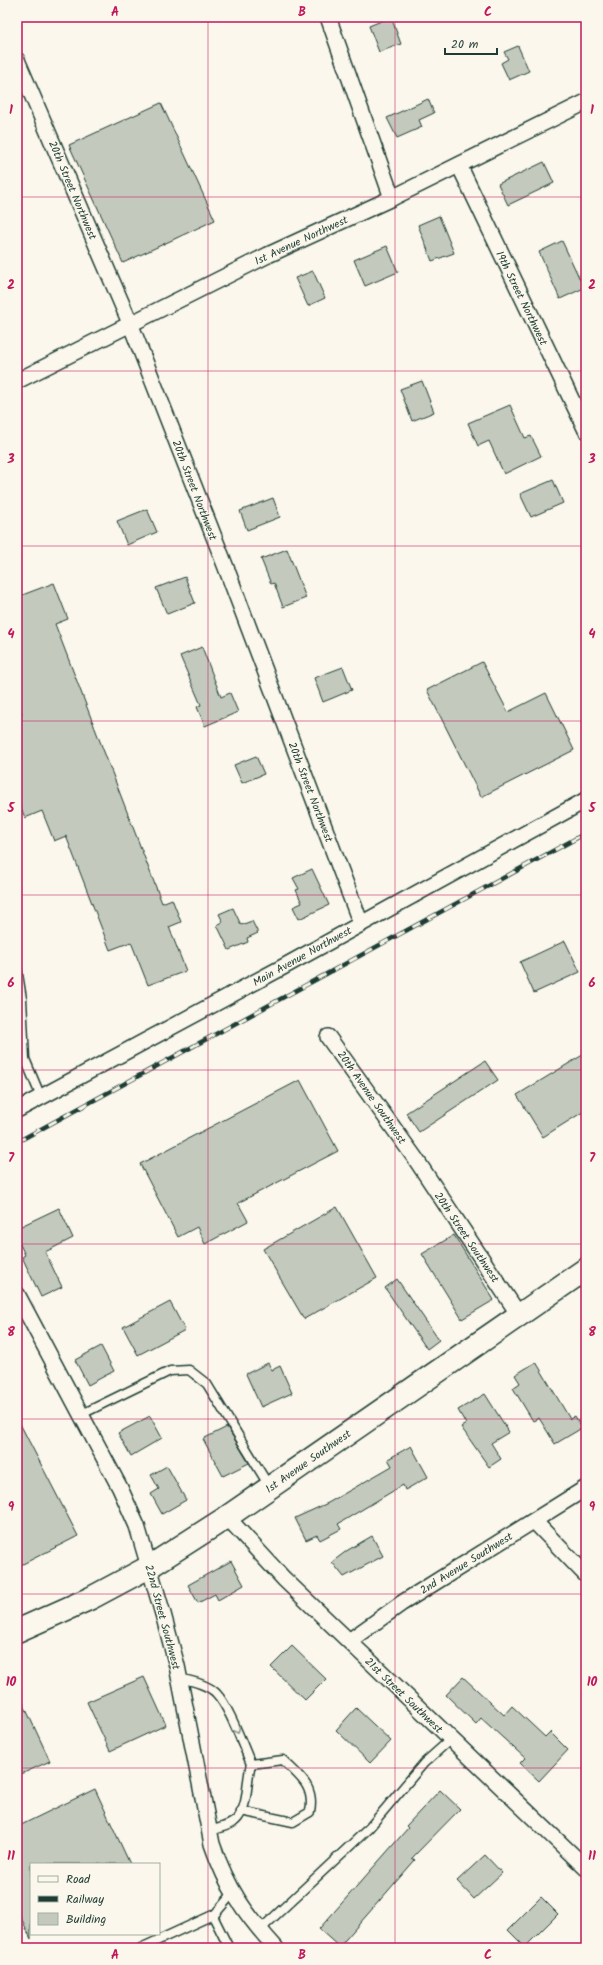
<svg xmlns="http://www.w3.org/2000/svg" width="603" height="1965" viewBox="0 0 603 1965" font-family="Kalam,sans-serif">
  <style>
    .building { fill: #c4c9be; stroke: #1f3d34 }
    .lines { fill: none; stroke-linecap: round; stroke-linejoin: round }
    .service-casing { stroke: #1f3d34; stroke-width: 11 }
    .minor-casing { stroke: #1f3d34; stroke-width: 18 }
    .secondary-casing { stroke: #1f3d34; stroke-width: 25 }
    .service { stroke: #fbf7ec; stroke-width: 8 }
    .minor { stroke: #fbf7ec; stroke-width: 15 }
    .secondary { stroke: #fbf7ec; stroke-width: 22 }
    .rail-casing { stroke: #1f3d34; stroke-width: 4.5 }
    .rail { stroke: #fbf7ec; stroke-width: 3; stroke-dasharray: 9; stroke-linecap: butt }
    .oneway { stroke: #8d9a90 }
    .grid { fill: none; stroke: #c2185b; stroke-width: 1; stroke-opacity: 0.55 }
    .labels { text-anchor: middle; stroke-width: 3; stroke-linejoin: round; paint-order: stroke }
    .street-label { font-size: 11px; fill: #1f3d34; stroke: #fbf7ec }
    .neatline { fill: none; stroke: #c2185b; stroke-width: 1.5 }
    .grid-label { font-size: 13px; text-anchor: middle; font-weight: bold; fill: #c2185b }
  </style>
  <rect width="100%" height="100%" fill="#fbf7ec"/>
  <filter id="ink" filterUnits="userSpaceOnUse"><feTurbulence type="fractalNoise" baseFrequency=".025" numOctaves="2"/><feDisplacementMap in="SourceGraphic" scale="8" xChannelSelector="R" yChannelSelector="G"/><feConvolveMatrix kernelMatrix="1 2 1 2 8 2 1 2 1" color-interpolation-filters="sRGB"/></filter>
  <g filter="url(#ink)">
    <g class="building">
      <polygon points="391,17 401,44 379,52 369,26"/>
      <polygon points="518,46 529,71 509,80 501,63 508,59 504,52"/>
      <polygon points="428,99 434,113 419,120 422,127 397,138 387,118"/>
      <polygon points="161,103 215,220 123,263 69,145"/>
      <polygon points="544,162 554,183 508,205 498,184"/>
      <polygon points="439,216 454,253 432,261 418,225"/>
      <polygon points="562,241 584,288 560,299 539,252"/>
      <polygon points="387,246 398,272 365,286 354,260"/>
      <polygon points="313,271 325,298 308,306 295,278"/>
      <polygon points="422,381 434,412 412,421 400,389"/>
      <polygon points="510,405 525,438 531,436 541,456 504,474 489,441 478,446 468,423"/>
      <polygon points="553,480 563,503 531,517 520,494"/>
      <polygon points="273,498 280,517 247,530 240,511"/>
      <polygon points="147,509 157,532 127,545 117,521"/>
      <polygon points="287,549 306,598 283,607 274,583 271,584 261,559"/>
      <polygon points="185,577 195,603 167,614 156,588"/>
      <polygon points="54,583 68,619 55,624 162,903 172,899 181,922 169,927 186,971 148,985 131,942 110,950 66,836 54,841 42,811 25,818 17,797 17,716 22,714 17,702 17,597"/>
      <polygon points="202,647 221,697 230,693 238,712 205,726 197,707 201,705 180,656"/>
      <polygon points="482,662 508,712 546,693 574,750 481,797 427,690"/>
      <polygon points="343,667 352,690 323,702 314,678"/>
      <polygon points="256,756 264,774 242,783 234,765"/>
      <polygon points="312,869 329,905 299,919 293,907 302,903 296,890 299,889 293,878"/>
      <polygon points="233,908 241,925 252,921 258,933 247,938 248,942 229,950 217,925 223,922 219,914"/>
      <polygon points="565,941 580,972 534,993 520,962"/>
      <polygon points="586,1053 586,1110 543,1137 517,1095"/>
      <polygon points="485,1061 498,1080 419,1132 406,1113"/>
      <polygon points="300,1080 338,1151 238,1203 248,1221 205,1244 197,1227 178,1237 140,1164"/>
      <polygon points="337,1207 377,1278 304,1319 263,1249"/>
      <polygon points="59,1208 73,1238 45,1252 62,1287 41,1297 22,1257 25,1255 17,1238 17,1228"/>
      <polygon points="454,1235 494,1300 462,1319 422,1254"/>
      <polygon points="397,1279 439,1340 427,1349 385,1288"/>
      <polygon points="170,1302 185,1330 138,1355 123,1327"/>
      <polygon points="101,1346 114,1371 88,1385 75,1360"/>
      <polygon points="536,1362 570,1419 575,1416 582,1428 555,1444 539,1418 533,1421 513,1388 520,1383 515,1375"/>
      <polygon points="268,1363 272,1370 280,1366 292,1393 261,1407 246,1374"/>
      <polygon points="485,1394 509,1432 491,1443 501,1459 489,1467 461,1427 466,1424 458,1410"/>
      <polygon points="150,1416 162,1438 131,1456 118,1433"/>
      <polygon points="17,1418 78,1536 17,1567"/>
      <polygon points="227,1427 249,1463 223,1476 203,1439"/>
      <polygon points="411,1446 428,1477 405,1490 403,1485 338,1524 341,1529 320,1540 317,1535 306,1540 295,1518 328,1503 392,1466 388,1459"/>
      <polygon points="167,1466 186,1500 162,1514 151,1494 159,1489 151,1475"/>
      <polygon points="372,1536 383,1556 344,1577 332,1562 348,1550"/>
      <polygon points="231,1561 244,1585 218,1600 215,1594 198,1603 188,1585"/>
      <polygon points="292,1646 326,1679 305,1700 271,1667"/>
      <polygon points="144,1677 166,1725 110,1751 87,1702"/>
      <polygon points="463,1677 504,1715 512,1706 545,1737 550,1732 568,1750 539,1781 520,1763 525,1758 481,1718 476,1724 446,1695"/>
      <polygon points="17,1690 50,1761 17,1776"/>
      <polygon points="356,1708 391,1741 370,1763 336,1730"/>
      <polygon points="95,1789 130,1864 31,1864 31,1939 17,1909 17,1827"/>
      <polygon points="440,1790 460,1809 412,1858 415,1860 339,1947 319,1929 408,1828 406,1826"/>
      <polygon points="485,1855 502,1873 474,1899 457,1881"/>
      <polygon points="541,1897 558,1914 525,1947 508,1930"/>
    </g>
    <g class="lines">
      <defs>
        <g id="service">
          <polyline points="17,968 22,999 25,1059 41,1097"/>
          <polyline points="80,1415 170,1371 189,1370 207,1384 269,1486"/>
          <path d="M179,1678C191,1681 207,1684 216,1693C230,1708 242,1744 251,1764C246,1781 249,1803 238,1818C232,1826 218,1828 209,1831"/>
          <path d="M241,1811L293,1822L310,1812C315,1786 300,1777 283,1760L251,1764"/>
          <polyline points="213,1916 229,1948"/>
          <polyline points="260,1930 369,1828 424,1763 451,1739"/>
          <polyline points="141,1948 215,1914 233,1893"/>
        </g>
        <g id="minor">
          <polyline points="328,17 392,198"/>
          <polyline points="17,60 130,323 225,565 361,924"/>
          <polyline points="459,165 586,430"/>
          <polyline points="17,381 268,255 392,198 586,102"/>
          <polyline points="328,1037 415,1158 519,1315"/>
          <polyline points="17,1110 283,967 586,800"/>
          <path d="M17,1294L120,1488L137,1526L163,1614L177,1666L212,1844C227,1888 245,1914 276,1948"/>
          <polyline points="227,1517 284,1579 586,1868"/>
          <polyline points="534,1521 586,1575"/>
          <polyline points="349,1641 402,1603 586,1488"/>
        </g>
        <polyline id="secondary" points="17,1631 91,1598 149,1567 227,1517 586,1269"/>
      </defs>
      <use href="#service" class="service-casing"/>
      <use href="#minor" class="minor-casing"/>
      <use href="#secondary" class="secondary-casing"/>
      <use href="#service" class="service"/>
      <use href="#minor" class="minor"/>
      <use href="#secondary" class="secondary"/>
      <defs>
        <polyline id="rail" points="17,1142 586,833"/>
      </defs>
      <use href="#rail" class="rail-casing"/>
      <use href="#rail" class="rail"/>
    </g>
    <defs><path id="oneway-chevron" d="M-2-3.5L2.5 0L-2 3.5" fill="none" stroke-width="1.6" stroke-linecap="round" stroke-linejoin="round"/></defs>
    <use class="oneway" href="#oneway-chevron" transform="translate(237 1731) rotate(66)"/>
  </g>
  <path class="grid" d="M208,17V1948M395,17V1948M17,197H586M17,371H586M17,546H586M17,721H586M17,895H586M17,1070H586M17,1244H586M17,1419H586M17,1594H586M17,1768H586"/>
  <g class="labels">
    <g class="street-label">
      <text transform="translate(73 190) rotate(67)" y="4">20th Street Northwest</text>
      <text transform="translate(301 240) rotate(-25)" y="4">1st Avenue Northwest</text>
      <text transform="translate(522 298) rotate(64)" y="4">19th Street Northwest</text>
      <text transform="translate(195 490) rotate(69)" y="4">20th Street Northwest</text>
      <text transform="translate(311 792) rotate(69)" y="4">20th Street Northwest</text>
      <text transform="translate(302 956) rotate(-29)" y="4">Main Avenue Northwest</text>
      <text transform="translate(372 1097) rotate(55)" y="4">20th Avenue Southwest</text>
      <text transform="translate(467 1237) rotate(56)" y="4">20th Street Southwest</text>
      <text transform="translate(308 1461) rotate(-35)" y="4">1st Avenue Southwest</text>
      <text transform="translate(466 1563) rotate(-32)" y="4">2nd Avenue Southwest</text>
      <text transform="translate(163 1617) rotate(75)" y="4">22nd Street Southwest</text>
      <text transform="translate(404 1695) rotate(44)" y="4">21st Street Southwest</text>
    </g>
  </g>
  <rect width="603" height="1965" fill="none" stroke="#fbf7ec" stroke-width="44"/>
  <rect x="30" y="1863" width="130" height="72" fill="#fbf7ec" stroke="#a3ada2"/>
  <rect x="38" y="1876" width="20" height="6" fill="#fbf7ec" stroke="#a3ada2"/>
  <text x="66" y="1883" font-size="12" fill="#1f3d34">Road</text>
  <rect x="38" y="1896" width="20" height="6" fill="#1f3d34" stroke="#a3ada2"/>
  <text x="66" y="1903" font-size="12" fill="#1f3d34">Railway</text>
  <rect x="38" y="1913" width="20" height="12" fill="#c4c9be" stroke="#a3ada2"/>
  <text x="66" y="1923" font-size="12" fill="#1f3d34">Building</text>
  <path d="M445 48v6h52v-6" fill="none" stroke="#1f3d34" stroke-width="2"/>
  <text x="451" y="48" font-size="12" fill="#1f3d34" stroke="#fbf7ec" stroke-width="3" paint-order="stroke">20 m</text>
  <rect x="22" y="22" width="559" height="1921" class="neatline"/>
  <g class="grid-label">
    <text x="115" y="16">A</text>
    <text x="302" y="16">B</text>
    <text x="488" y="16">C</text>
    <text x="11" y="114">1</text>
    <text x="592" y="114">1</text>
    <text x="11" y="289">2</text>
    <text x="592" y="289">2</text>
    <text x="11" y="463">3</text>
    <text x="592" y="463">3</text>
    <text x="11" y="638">4</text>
    <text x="592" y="638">4</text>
    <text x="11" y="812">5</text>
    <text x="592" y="812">5</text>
    <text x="11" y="987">6</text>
    <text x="592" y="987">6</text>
    <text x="11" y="1162">7</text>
    <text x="592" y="1162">7</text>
    <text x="11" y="1336">8</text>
    <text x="592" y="1336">8</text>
    <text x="11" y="1511">9</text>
    <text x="592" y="1511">9</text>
    <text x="11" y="1686">10</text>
    <text x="592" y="1686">10</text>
    <text x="11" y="1860">11</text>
    <text x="592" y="1860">11</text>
    <text x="115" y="1959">A</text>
    <text x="302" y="1959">B</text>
    <text x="488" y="1959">C</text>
  </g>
</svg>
